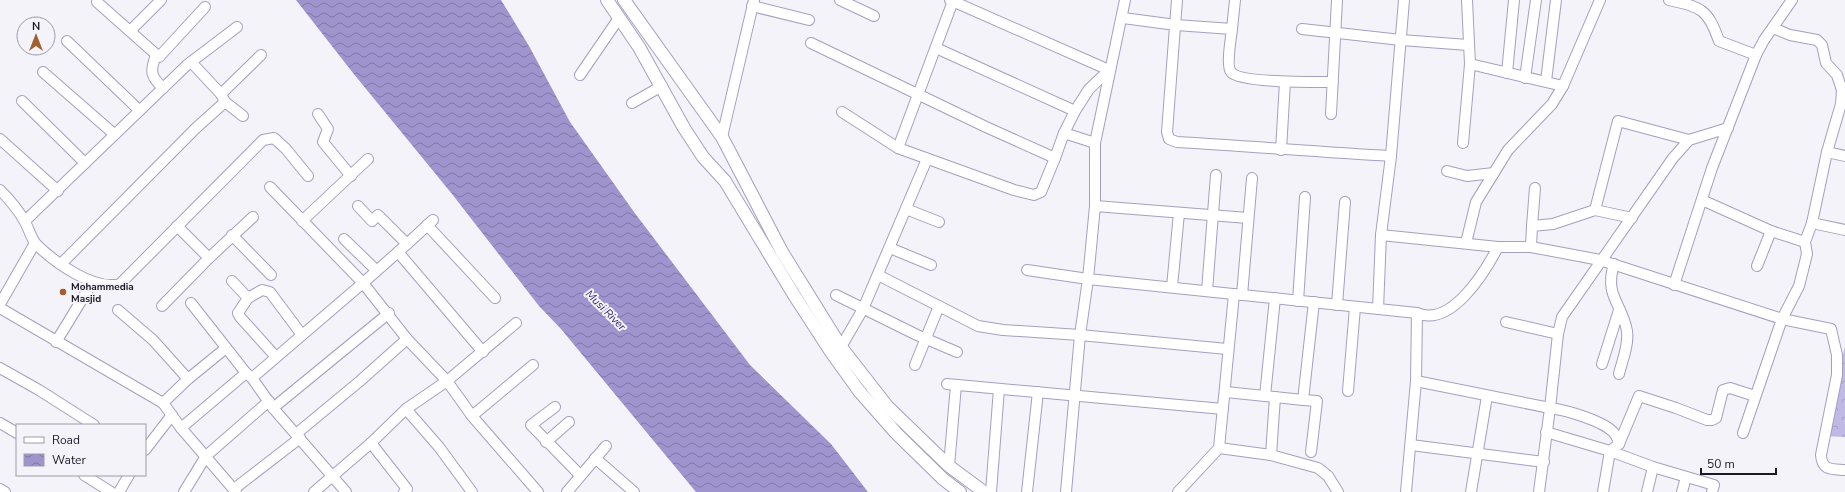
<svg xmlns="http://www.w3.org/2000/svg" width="1845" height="492" viewBox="0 0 1845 492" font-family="'Nunito Sans',sans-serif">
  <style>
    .forest { fill: url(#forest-crowns) }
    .water { fill: url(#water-waves) }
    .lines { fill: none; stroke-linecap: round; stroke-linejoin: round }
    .minor-casing { stroke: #a59fc0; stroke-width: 12 }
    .tertiary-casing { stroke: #a59fc0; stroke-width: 14 }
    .minor { stroke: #fff; stroke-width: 10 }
    .tertiary { stroke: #fff; stroke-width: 12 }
    .poi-dot { fill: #a25f2f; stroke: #f4f3fa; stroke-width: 1.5 }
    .labels { text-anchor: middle; stroke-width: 4; stroke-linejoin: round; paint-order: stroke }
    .poi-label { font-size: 10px; font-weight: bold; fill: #1b1925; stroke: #f4f3fa; text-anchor: start }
    .water-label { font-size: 11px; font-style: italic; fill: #392469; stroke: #f4f3fa }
  </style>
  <defs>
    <pattern id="forest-crowns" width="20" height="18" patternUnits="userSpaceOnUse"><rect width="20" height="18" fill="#c1b9e5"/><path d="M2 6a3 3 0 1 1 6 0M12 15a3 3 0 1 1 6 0" fill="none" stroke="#a59ec4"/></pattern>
    <pattern id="water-waves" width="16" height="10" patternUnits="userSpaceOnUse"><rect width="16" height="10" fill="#9f94ce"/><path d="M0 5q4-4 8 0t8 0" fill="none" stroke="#8178a7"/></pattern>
  </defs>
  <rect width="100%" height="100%" fill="#f4f3fa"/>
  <polygon class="forest" points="1845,346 1845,437 1824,436"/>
  <polygon class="water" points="296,0 501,0 529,46 570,122 634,212 750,365 831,444 868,492 696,492 561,329 539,306 452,194 353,73"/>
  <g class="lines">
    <defs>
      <g id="minor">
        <polyline points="840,0 874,16"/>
        <polyline points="950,0 1109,70 1089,89 1075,111 1064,133"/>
        <path d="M1177,0L1167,132L1169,139L1177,142C1248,146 1319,152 1391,156"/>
        <path d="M1669,0C1701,7 1708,9 1719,41L1756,55"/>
        <polyline points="97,2 159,57 205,7"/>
        <polyline points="752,6 809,20"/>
        <path d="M1123,18L1176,25L1232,29C1231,38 1226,66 1231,72C1239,83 1317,82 1333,82"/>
        <polyline points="1232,29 1235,0"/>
        <polyline points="1302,29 1401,40 1468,45"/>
        <polyline points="130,31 161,0"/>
        <polyline points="67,41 139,110"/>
        <polyline points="811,43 986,127 1055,158 1064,133 1095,143"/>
        <polyline points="936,48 1075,111"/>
        <path d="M156,55C150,71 150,76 163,88"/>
        <polyline points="191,62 221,94 224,100"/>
        <polyline points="1470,64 1563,86"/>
        <polyline points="43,72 114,134"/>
        <polyline points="1507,73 1514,0"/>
        <polyline points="580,75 619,18"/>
        <polyline points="1525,78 1536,0"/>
        <polyline points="1546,81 1556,0"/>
        <polyline points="221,94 261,55"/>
        <polyline points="22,101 85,163"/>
        <polyline points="632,103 662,86"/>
        <polyline points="842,112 898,148 1014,190 1034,195 1041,192 1055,158"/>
        <polyline points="318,114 328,129 323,142 351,176"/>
        <polyline points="1331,114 1337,0"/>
        <polyline points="722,137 754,0"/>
        <polyline points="0,139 58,191"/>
        <polyline points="1463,143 1470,64 1467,0"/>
        <polyline points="898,148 953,1"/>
        <polyline points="1281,150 1285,82"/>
        <polyline points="1827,152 1845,156"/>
        <polyline points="1447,171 1467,176 1494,173"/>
        <polyline points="270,187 363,283 398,252 483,352"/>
        <path d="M0,190C9,199 19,211 25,222C29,229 31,238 36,244C54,262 94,291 120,284L263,140L274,138L286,149L308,176"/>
        <polyline points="1702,200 1771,231 1805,242"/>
        <polyline points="358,206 372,221 378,215 407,244 398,252"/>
        <polyline points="1095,206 1248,218"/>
        <polyline points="906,209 939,222"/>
        <polyline points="1595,210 1618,121 1689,140"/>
        <polyline points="25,221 187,65 237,27"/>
        <polyline points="302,221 368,159"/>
        <polyline points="1812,223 1845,230"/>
        <polyline points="427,225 495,298"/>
        <polyline points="177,226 209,258"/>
        <polyline points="1532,226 1535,188"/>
        <polyline points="232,235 271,275"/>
        <path d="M1381,235L1498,247H1531L1600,260L1782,319L1831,329L1837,355V375L1821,455C1822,471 1832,469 1845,470"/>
        <polyline points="344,239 376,270"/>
        <polyline points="1466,243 1476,202 1508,150 1552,104 1563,86 1600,0"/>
        <polyline points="407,244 433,220"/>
        <polyline points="1531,247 1532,226 1553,224 1595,210 1632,218"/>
        <polyline points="890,248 931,265"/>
        <polyline points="61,264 196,128 225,102 243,116"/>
        <path d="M1614,264C1604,296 1622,303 1627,331C1629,345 1622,361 1619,374"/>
        <polyline points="1757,266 1771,231"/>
        <path d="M1027,270L1088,279L1417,313C1451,328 1485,272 1498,247"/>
        <polyline points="878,275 978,326 1003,330 1080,335 1227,349"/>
        <polyline points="232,281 248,298 238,313 240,317 276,357"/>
        <polyline points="1674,285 1712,168 1756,55 1764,40 1792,0"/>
        <polyline points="1172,287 1179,213"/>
        <polyline points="1207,291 1216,175"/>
        <polyline points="836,295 917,335 957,352"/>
        <polyline points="1242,295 1252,178"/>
        <polyline points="248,298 262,290 270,292 302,335"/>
        <polyline points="1298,301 1305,197"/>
        <polyline points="191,303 246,373 252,378 273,408 346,492"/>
        <polyline points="0,304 35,243"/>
        <polyline points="1337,305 1345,202"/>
        <polyline points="162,306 209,258 253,217"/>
        <polyline points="0,308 163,403 181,428 236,492"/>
        <polyline points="1378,309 1381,235 1391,156 1404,0"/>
        <polyline points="118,310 153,340 188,379"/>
        <polyline points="1506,322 1558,334"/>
        <polyline points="56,342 92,283"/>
        <polyline points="841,347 863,309 927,159"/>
        <polyline points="1602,364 1619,310"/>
        <polyline points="915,365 939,306"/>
        <polyline points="0,368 39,390 94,425"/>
        <polyline points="252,378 363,283 407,339 447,381 472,416 538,492"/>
        <polyline points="1416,381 1550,408 1539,492"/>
        <polyline points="947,384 1223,409"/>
        <polyline points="1348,391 1355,307"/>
        <polyline points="1226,392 1303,400 1314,302"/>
        <polyline points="1265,396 1275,298"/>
        <polyline points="1303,400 1317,401 1311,452"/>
        <polyline points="163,403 188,379 226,348"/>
        <polyline points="555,407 531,425 580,475"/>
        <polyline points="273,408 389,313"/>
        <polyline points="406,409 439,447 472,492"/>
        <polyline points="472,416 533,365"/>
        <polyline points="0,423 17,433"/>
        <polyline points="181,428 246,373"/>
        <polyline points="1546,432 1610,451 1603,492"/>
        <polyline points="1743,433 1782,319 1799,286 1807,254 1805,242 1812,223 1827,152 1841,104 1842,90 1837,75 1826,63 1822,45 1817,40 1790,35 1773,28"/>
        <polyline points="296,434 360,381 407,339"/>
        <polyline points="546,442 569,422"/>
        <polyline points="371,443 407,489 404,492"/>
        <polyline points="1619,444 1639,396 1676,408 1707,420 1712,420 1716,418 1723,390 1730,388 1755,396"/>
        <polyline points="1411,445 1544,462"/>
        <polyline points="1219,448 1271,455 1318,468 1328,476 1338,492"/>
        <polyline points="145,450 172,415"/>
        <path d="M1610,451L1619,444C1618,440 1617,436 1614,433C1604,421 1566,410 1550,408L1558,334L1562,317L1673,158L1689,140L1728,128"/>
        <polyline points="1610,451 1653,467 1714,485 1712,492"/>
        <polyline points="1271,455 1275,397"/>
        <polyline points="595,458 634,492"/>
        <polyline points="949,466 956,385"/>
        <polyline points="84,475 111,492"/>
        <polyline points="0,489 5,492"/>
        <polyline points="234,489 300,438"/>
        <polyline points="119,492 129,475"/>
        <polyline points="184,492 206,456 269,401"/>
        <polyline points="314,492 371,443 406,409 447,381 516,323"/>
        <polyline points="567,492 606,446"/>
        <polyline points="991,492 999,389"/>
        <polyline points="1027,492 1038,392"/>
        <polyline points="1066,492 1080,335 1088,279 1095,206 1095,143 1125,0"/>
        <polyline points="1178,492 1219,448 1234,294"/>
        <polyline points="1406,492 1416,381 1417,313"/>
        <polyline points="1471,492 1487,396"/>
        <polyline points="1647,492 1653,467"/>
        <polyline points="1682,492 1686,477"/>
      </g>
      <g id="tertiary">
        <polyline points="607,0 639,47 684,128 703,157 725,181 794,295 831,352 859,391 896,433 943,479 960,492"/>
        <polyline points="624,0 722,137 782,252 841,347 887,406 949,466 984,492"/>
      </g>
    </defs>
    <use href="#minor" class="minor-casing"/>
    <use href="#tertiary" class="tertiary-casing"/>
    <use href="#minor" class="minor"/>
    <use href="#tertiary" class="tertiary"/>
  </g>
  <circle class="poi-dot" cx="63" cy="292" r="4"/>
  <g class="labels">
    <g class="poi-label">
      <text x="71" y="290">Mohammedia<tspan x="71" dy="12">Masjid</tspan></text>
    </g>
    <g class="water-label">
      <text transform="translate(606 310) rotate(45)" y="4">Musi River</text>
    </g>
  </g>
  <rect x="16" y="424" width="130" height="52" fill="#f4f3fa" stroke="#9d9ca5"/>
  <rect x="24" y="437" width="20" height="6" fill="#ffffff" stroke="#9d9ca5"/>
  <text x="52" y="444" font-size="12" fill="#1b1925">Road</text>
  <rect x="24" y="454" width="20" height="12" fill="url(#water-waves)" stroke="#9d9ca5"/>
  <text x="52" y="464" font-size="12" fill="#1b1925">Water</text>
  <g transform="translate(36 36)"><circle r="19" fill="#f4f3fa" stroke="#9d9ca5"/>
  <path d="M0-3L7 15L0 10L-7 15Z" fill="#a25f2f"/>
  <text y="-6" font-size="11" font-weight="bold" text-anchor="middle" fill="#1b1925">N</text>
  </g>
  <path d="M1701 468v6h75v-6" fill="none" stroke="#1b1925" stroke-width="2"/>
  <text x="1707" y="468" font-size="12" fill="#1b1925" stroke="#f4f3fa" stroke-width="3" paint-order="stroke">50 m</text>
</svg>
